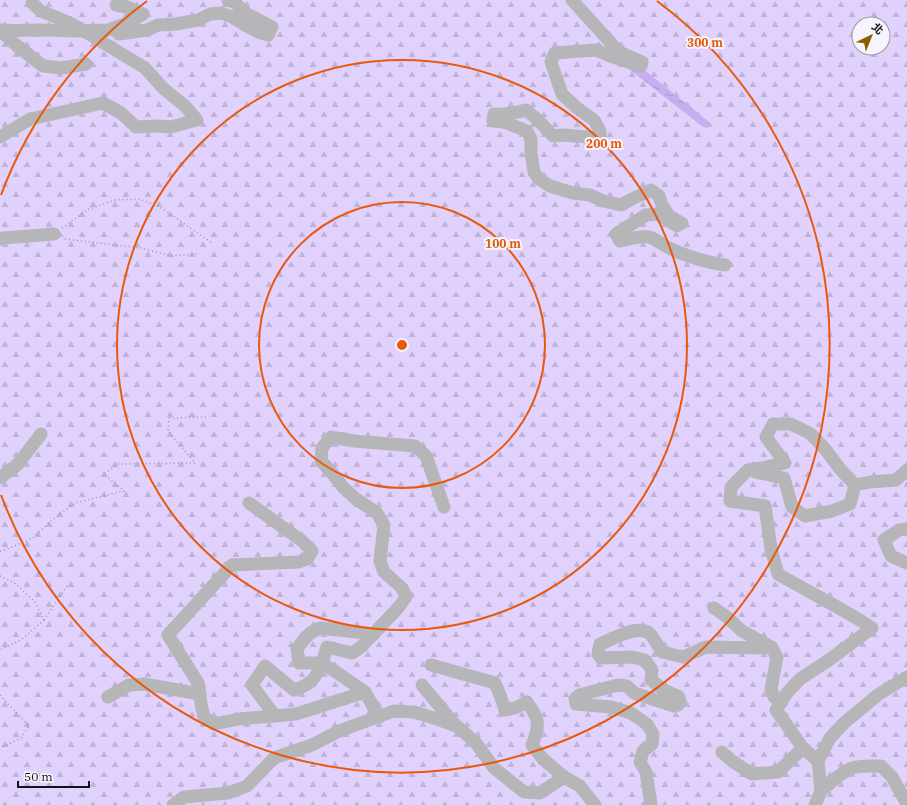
<svg xmlns="http://www.w3.org/2000/svg" width="907" height="805" viewBox="0 0 907 805" font-family="'IBM Plex Serif','Noto Sans TC',serif">
  <style>
    .forest { fill: url(#forest-firs); fill-rule: evenodd }
    .water { fill: url(#water-ripples) }
    .lines { fill: none; stroke-linecap: round; stroke-linejoin: round }
    .path { stroke: #97959b; stroke-width: 1.5; stroke-dasharray: 1 3; stroke-linecap: butt }
    .minor { stroke: #b6b5b8; stroke-width: 13 }
    .ring { fill: none; stroke: #e8590c; stroke-width: 2 }
    .centre { fill: #e8590c; stroke: #f6f4fc; stroke-width: 2 }
    .ring-label { font-size: 12px; text-anchor: middle; font-weight: bold; fill: #e8590c; stroke: #f6f4fc; stroke-width: 4; stroke-linejoin: round; paint-order: stroke }
  </style>
  <defs>
    <pattern id="forest-firs" width="22" height="20" patternUnits="userSpaceOnUse"><rect width="22" height="20" fill="#e1d2fd"/><path d="M5 1l3.5 6h-7zM16 11l3.5 6h-7z" fill="#c0b3d8"/></pattern>
    <pattern id="water-ripples" width="26" height="14" patternUnits="userSpaceOnUse"><rect width="26" height="14" fill="#c6aef1"/><path d="M2 4q2-2 4 0t4 0M15 11q2-2 4 0t4 0" fill="none" stroke="#a995ce"/></pattern>
  </defs>
  <rect width="100%" height="100%" fill="#f6f4fc"/>
  <path class="forest" d="M0,0H907V805H0ZM859,24H883V48H859Z"/>
  <polygon class="water" points="627,56 708,121 708,128 703,127 621,63"/>
  <g class="lines">
    <g class="path">
      <polyline points="62,228 87,210 115,200 138,199 157,205 212,243"/>
      <polyline points="65,239 141,248 171,256 197,254"/>
      <polyline points="0,551 5,550 33,538 51,521 75,503 124,491 104,474 118,464 195,463 168,431 169,418 209,417"/>
      <polyline points="0,576 16,584 35,602 44,620 21,640 0,650"/>
      <polyline points="44,620 67,586"/>
      <polyline points="0,695 29,726 21,738 5,746 0,747"/>
    </g>
    <g class="minor">
      <path d="M572,0L619,52L642,62L641,66L610,56L596,50L555,53L551,62L562,94L577,108L594,120L600,131V138L562,135L553,136L537,119L526,110C515,113 505,115 494,114L493,121L504,122L527,131L531,139V153L534,172L539,179L550,186L573,193L590,195L603,201L621,205L632,199L651,190L659,196L662,205L670,217L682,223L677,226L658,214L646,215L616,234L620,241C629,239 639,236 648,237C655,238 664,246 671,249C688,257 706,262 725,265"/>
      <path d="M32,3L41,11L70,23L84,31C69,31 53,30 38,30C25,30 13,31 0,30L16,45L43,66L62,68L86,64"/>
      <polyline points="130,22 116,31 119,34 147,30 158,25 176,24 198,20 210,14 221,13 232,17 245,25 258,32 268,35 272,27 247,14 234,2 228,0"/>
      <polyline points="84,31 108,30 130,22 143,14 127,7 116,5"/>
      <polyline points="0,137 30,119 103,103 121,113 136,127 158,126 171,127 197,120 185,106 164,89 145,68 84,31"/>
      <polyline points="0,239 3,238 54,234"/>
      <polyline points="755,472 784,478 792,507 805,516 832,511 850,504 855,485"/>
      <polyline points="0,478 18,464 41,434"/>
      <polyline points="249,503 302,541 312,551 307,559 299,562 232,565 168,635 198,683 200,694 201,704 204,717 214,724 239,719 296,714 365,692"/>
      <polyline points="907,529 899,530 884,540 891,556 907,563"/>
      <polyline points="714,608 727,617 742,631 771,647"/>
      <path d="M431,665L495,683L500,695L505,710L515,708L527,702C540,720 540,725 532,745L543,759L564,777"/>
      <polyline points="422,685 456,726"/>
      <polyline points="108,697 129,685 144,684 200,694"/>
      <path d="M275,716L252,685L265,666L294,690C312,684 315,679 322,663H299L297,649C304,640 308,632 320,628L374,634"/>
      <polyline points="379,717 365,692 342,676 322,663 327,647 352,653 361,647 398,608 406,597 402,588 384,572 380,561 384,525 377,513 356,499 343,487 332,473 321,461 322,448 331,437 354,441 415,446 426,456 444,507"/>
      <polyline points="722,752 732,761 752,774 778,772 803,748"/>
      <path d="M818,761L803,748L776,710L787,693L800,679L829,660L872,628C842,608 810,593 778,574L771,549L765,506L730,501L731,487L748,470L762,468L785,463L766,437L773,424H791L811,434L825,449L840,469L855,485L870,482L896,480L907,470"/>
      <path d="M821,791C830,783 840,773 852,768C860,765 872,766 881,766L892,777L907,804"/>
      <polyline points="173,805 184,797 228,793 247,786 274,758 312,745 339,731 394,711 414,712 437,719 458,727 476,743 494,768 524,792 540,793 564,777 580,786 595,805"/>
      <path d="M651,805L646,772L640,762L643,751L652,744L653,734L647,724L631,713L611,707L576,704L575,699L579,695L618,685L627,686L634,693L674,706L678,705L680,700L679,697L664,690L651,680L652,670L645,660L632,657L601,658L598,654L600,644C611,640 639,623 650,634C654,638 658,646 662,652L683,657L706,647L772,648L777,657L771,689L774,697L782,701"/>
      <polyline points="815,805 821,791 818,761 830,738 844,723 879,694 907,677"/>
    </g>
  </g>
  <g class="ring">
    <circle cx="402" cy="345" r="143"/>
    <circle cx="402" cy="345" r="285"/>
    <path d="M1 195A428 428 0 0 1 147 1M657 1A428 428 0 1 1 1 495"/>
  </g>
  <circle cx="402" cy="345" r="6" class="centre"/>
  <g class="ring-label">
    <text x="705" y="47">300 m</text>
    <text x="604" y="148">200 m</text>
    <text x="503" y="248">100 m</text>
  </g>
  <g transform="translate(871 36) rotate(43)"><circle r="19" fill="#f6f4fc" stroke="#9b999f"/>
  <path d="M0-3L7 15L0 10L-7 15Z" fill="#8a5e00"/>
  <text y="-6" font-size="11" font-weight="bold" text-anchor="middle" fill="#121113">北</text>
  </g>
  <path d="M18 781v6h71v-6" fill="none" stroke="#121113" stroke-width="2"/>
  <text x="24" y="781" font-size="12" fill="#121113" stroke="#f6f4fc" stroke-width="3" paint-order="stroke">50 m</text>
</svg>
